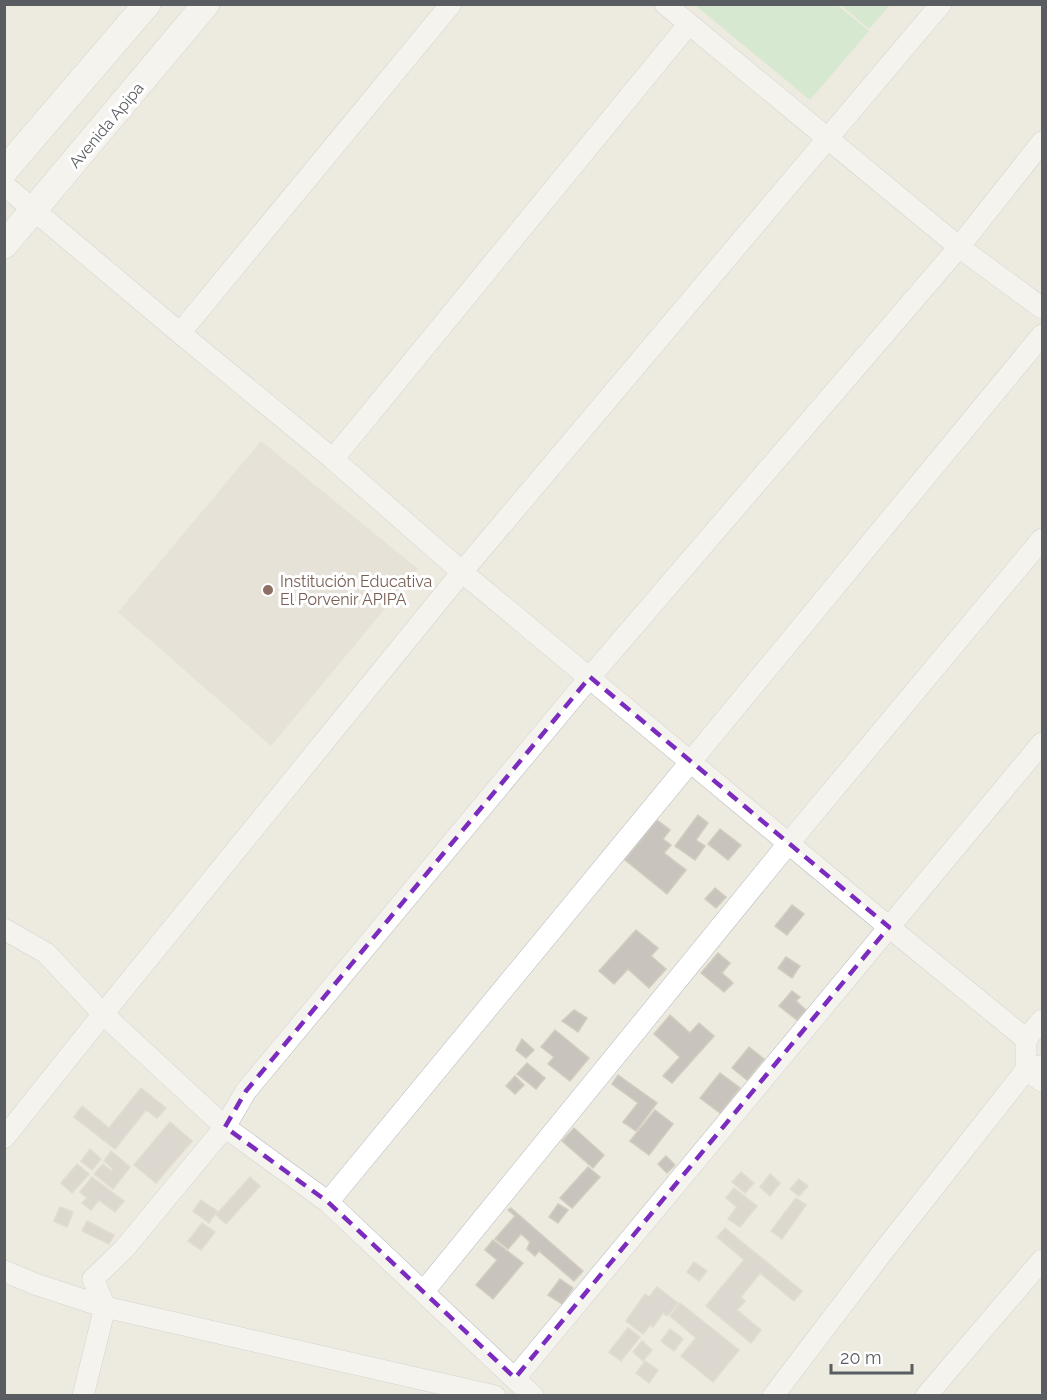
<svg xmlns="http://www.w3.org/2000/svg" width="1047" height="1400" viewBox="0 0 1047 1400" font-family="Raleway,sans-serif">
  <style>
    .education { fill: #ddd9cf }
    .green { fill: #bbe6bb }
    .building { fill: #c8c4bd; stroke: #d2ccbe; stroke-width: 1.5 }
    .lines { fill: none; stroke-linecap: round; stroke-linejoin: round }
    .minor-casing { stroke: #b6b9be; stroke-width: 22 }
    .tertiary-casing { stroke: #b6b9be; stroke-width: 28 }
    .minor { stroke: #fff; stroke-width: 21 }
    .tertiary { stroke: #fff; stroke-width: 27 }
    .marked { fill: none; stroke: #7b2cbf; stroke-width: 4.5; stroke-dasharray: 12 8; stroke-linejoin: round }
    .education-dot { fill: #8d6e63; stroke: #fff; stroke-width: 2 }
    .labels { text-anchor: middle; stroke-width: 6; stroke-linejoin: round; paint-order: stroke }
    .street-label { font-size: 16px; fill: #595d62; stroke: #fff }
    .education-label { font-size: 16px; fill: #785e54; stroke: #fff; text-anchor: start }
  </style>
  <rect width="100%" height="100%" fill="#edeae0"/>
  <polygon class="education" points="261,441 418,569 271,746 118,612"/>
  <g class="green">
    <polygon points="695,5 837,5 869,31 810,100"/>
    <polygon points="841,5 890,5 869,29"/>
  </g>
  <g class="building">
    <polygon points="698,815 708,823 696,840 705,846 695,860 675,846"/>
    <polygon points="657,820 670,830 663,839 671,845 664,853 686,870 667,894 625,860"/>
    <polygon points="720,829 741,845 728,860 708,844"/>
    <polygon points="715,888 726,897 716,908 705,899"/>
    <polygon points="792,905 804,914 787,935 775,926"/>
    <polygon points="636,930 658,948 651,956 666,969 649,988 628,969 614,984 599,971"/>
    <polygon points="718,953 730,963 722,973 733,983 724,992 701,973"/>
    <polygon points="786,957 800,966 792,978 778,968"/>
    <polygon points="792,991 800,997 796,1001 806,1010 797,1020 779,1006"/>
    <polygon points="574,1010 587,1018 578,1032 562,1021"/>
    <polygon points="670,1015 690,1033 699,1023 714,1036 672,1083 663,1076 680,1057 654,1034"/>
    <polygon points="555,1030 589,1058 570,1081 548,1064 554,1057 541,1047"/>
    <polygon points="522,1039 534,1050 526,1058 516,1050"/>
    <polygon points="749,1047 764,1059 747,1080 732,1068"/>
    <polygon points="527,1063 545,1078 536,1089 517,1074"/>
    <polygon points="720,1073 740,1088 720,1113 700,1098"/>
    <polygon points="618,1075 657,1103 636,1131 623,1122 638,1103 612,1084"/>
    <polygon points="515,1076 524,1085 515,1094 506,1086"/>
    <polygon points="141,1088 166,1108 157,1118 146,1110 115,1149 74,1117 82,1106 109,1128"/>
    <polygon points="655,1110 673,1124 649,1155 630,1141"/>
    <polygon points="170,1122 192,1141 156,1183 134,1165"/>
    <polygon points="574,1128 604,1155 593,1168 562,1141"/>
    <polygon points="90,1149 101,1159 92,1170 81,1161"/>
    <polygon points="111,1151 130,1167 113,1189 94,1174 103,1164 111,1171 113,1169 104,1161"/>
    <polygon points="666,1156 675,1165 667,1173 658,1164"/>
    <polygon points="77,1164 89,1174 72,1193 61,1183"/>
    <polygon points="588,1167 600,1177 572,1208 560,1198"/>
    <polygon points="741,1172 754,1183 745,1193 732,1182"/>
    <polygon points="770,1174 780,1183 770,1196 760,1187"/>
    <polygon points="92,1177 124,1201 115,1212 99,1200 91,1210 82,1203 87,1198 80,1192"/>
    <polygon points="250,1177 260,1186 226,1224 216,1215"/>
    <polygon points="799,1179 808,1186 799,1196 790,1189"/>
    <polygon points="734,1188 757,1206 740,1227 728,1219 737,1207 726,1198"/>
    <polygon points="796,1198 806,1205 782,1239 771,1231"/>
    <polygon points="201,1200 217,1211 209,1223 193,1211"/>
    <polygon points="558,1204 568,1210 558,1223 549,1217"/>
    <polygon points="60,1207 73,1212 67,1227 54,1221"/>
    <polygon points="511,1208 583,1271 574,1281 539,1251 535,1256 527,1249 530,1242 521,1234 508,1249 495,1239 515,1216 508,1210"/>
    <polygon points="87,1221 114,1235 109,1244 82,1231"/>
    <polygon points="202,1223 215,1232 201,1250 188,1241"/>
    <polygon points="725,1228 802,1291 794,1301 760,1273 741,1297 745,1301 737,1310 761,1330 751,1343 706,1306 744,1260 717,1237"/>
    <polygon points="493,1240 523,1263 493,1299 476,1285 497,1260 485,1250"/>
    <polygon points="694,1262 707,1271 699,1281 687,1272"/>
    <polygon points="560,1279 573,1288 562,1304 548,1295"/>
    <polygon points="657,1287 678,1303 667,1316 663,1313 653,1327 650,1325 643,1334 626,1321 645,1294 649,1297"/>
    <polygon points="680,1303 739,1350 713,1382 681,1356 696,1338 670,1316"/>
    <polygon points="628,1328 640,1337 621,1361 609,1352"/>
    <polygon points="670,1329 683,1339 674,1351 661,1341"/>
    <polygon points="642,1341 652,1350 643,1361 633,1352"/>
    <polygon points="645,1361 658,1370 649,1383 636,1373"/>
  </g>
  <g class="lines">
    <defs>
      <g id="minor">
        <polyline points="665,4 959,247 1042,308"/>
        <polyline points="4,185 180,333 333,459 462,572 889,927 1026,1039 1026,1070 1042,1081"/>
        <polyline points="180,333 451,4"/>
        <polyline points="333,459 688,25"/>
        <polyline points="4,929 46,953 103,1014 225,1127 328,1202 533,1396"/>
        <polyline points="1026,1039 1042,1020"/>
        <polyline points="4,1138 103,1014 462,572 941,4"/>
        <polyline points="328,1202 1042,335"/>
        <polyline points="4,1271 35,1284 105,1307 495,1396"/>
        <polyline points="424,1291 788,844 1042,539"/>
        <polyline points="515,1378 1042,743"/>
        <polyline points="83,1396 105,1307 93,1279 124,1249 225,1127 246,1091 590,677 959,247 1042,142"/>
        <polyline points="773,1396 882,1253 1026,1070 1039,1066"/>
        <polyline points="926,1396 1042,1260"/>
      </g>
      <g id="tertiary">
        <polyline points="4,171 147,4"/>
        <polyline points="4,245 206,4"/>
      </g>
    </defs>
    <use href="#minor" class="minor-casing"/>
    <use href="#tertiary" class="tertiary-casing"/>
    <use href="#minor" class="minor"/>
    <use href="#tertiary" class="tertiary"/>
  </g>
  <path d="M0 0H1047V1400H0ZM590,677L889,927L515,1378L328,1202L225,1127L246,1091Z" fill="#edeae0" fill-opacity=".55" fill-rule="evenodd"/>
  <path class="marked" d="M590,677L889,927L515,1378L328,1202L225,1127L246,1091Z"/>
  <circle class="education-dot" cx="268" cy="590" r="6"/>
  <g class="labels">
    <g class="street-label">
      <text transform="translate(106 125) rotate(-50)" y="6">Avenida Apipa</text>
    </g>
    <g class="education-label">
      <text x="280" y="587">Institución Educativa<tspan x="280" dy="18">El Porvenir APIPA</tspan></text>
    </g>
  </g>
  <rect width="1047" height="1400" fill="none" stroke="#595d62" stroke-width="12"/>
  <path d="M831 1364v9h81v-9" fill="none" stroke="#595d62" stroke-width="3"/>
  <text x="840" y="1364" font-size="18" fill="#595d62" stroke="#ffffff" stroke-width="4.5" paint-order="stroke">20 m</text>
</svg>
